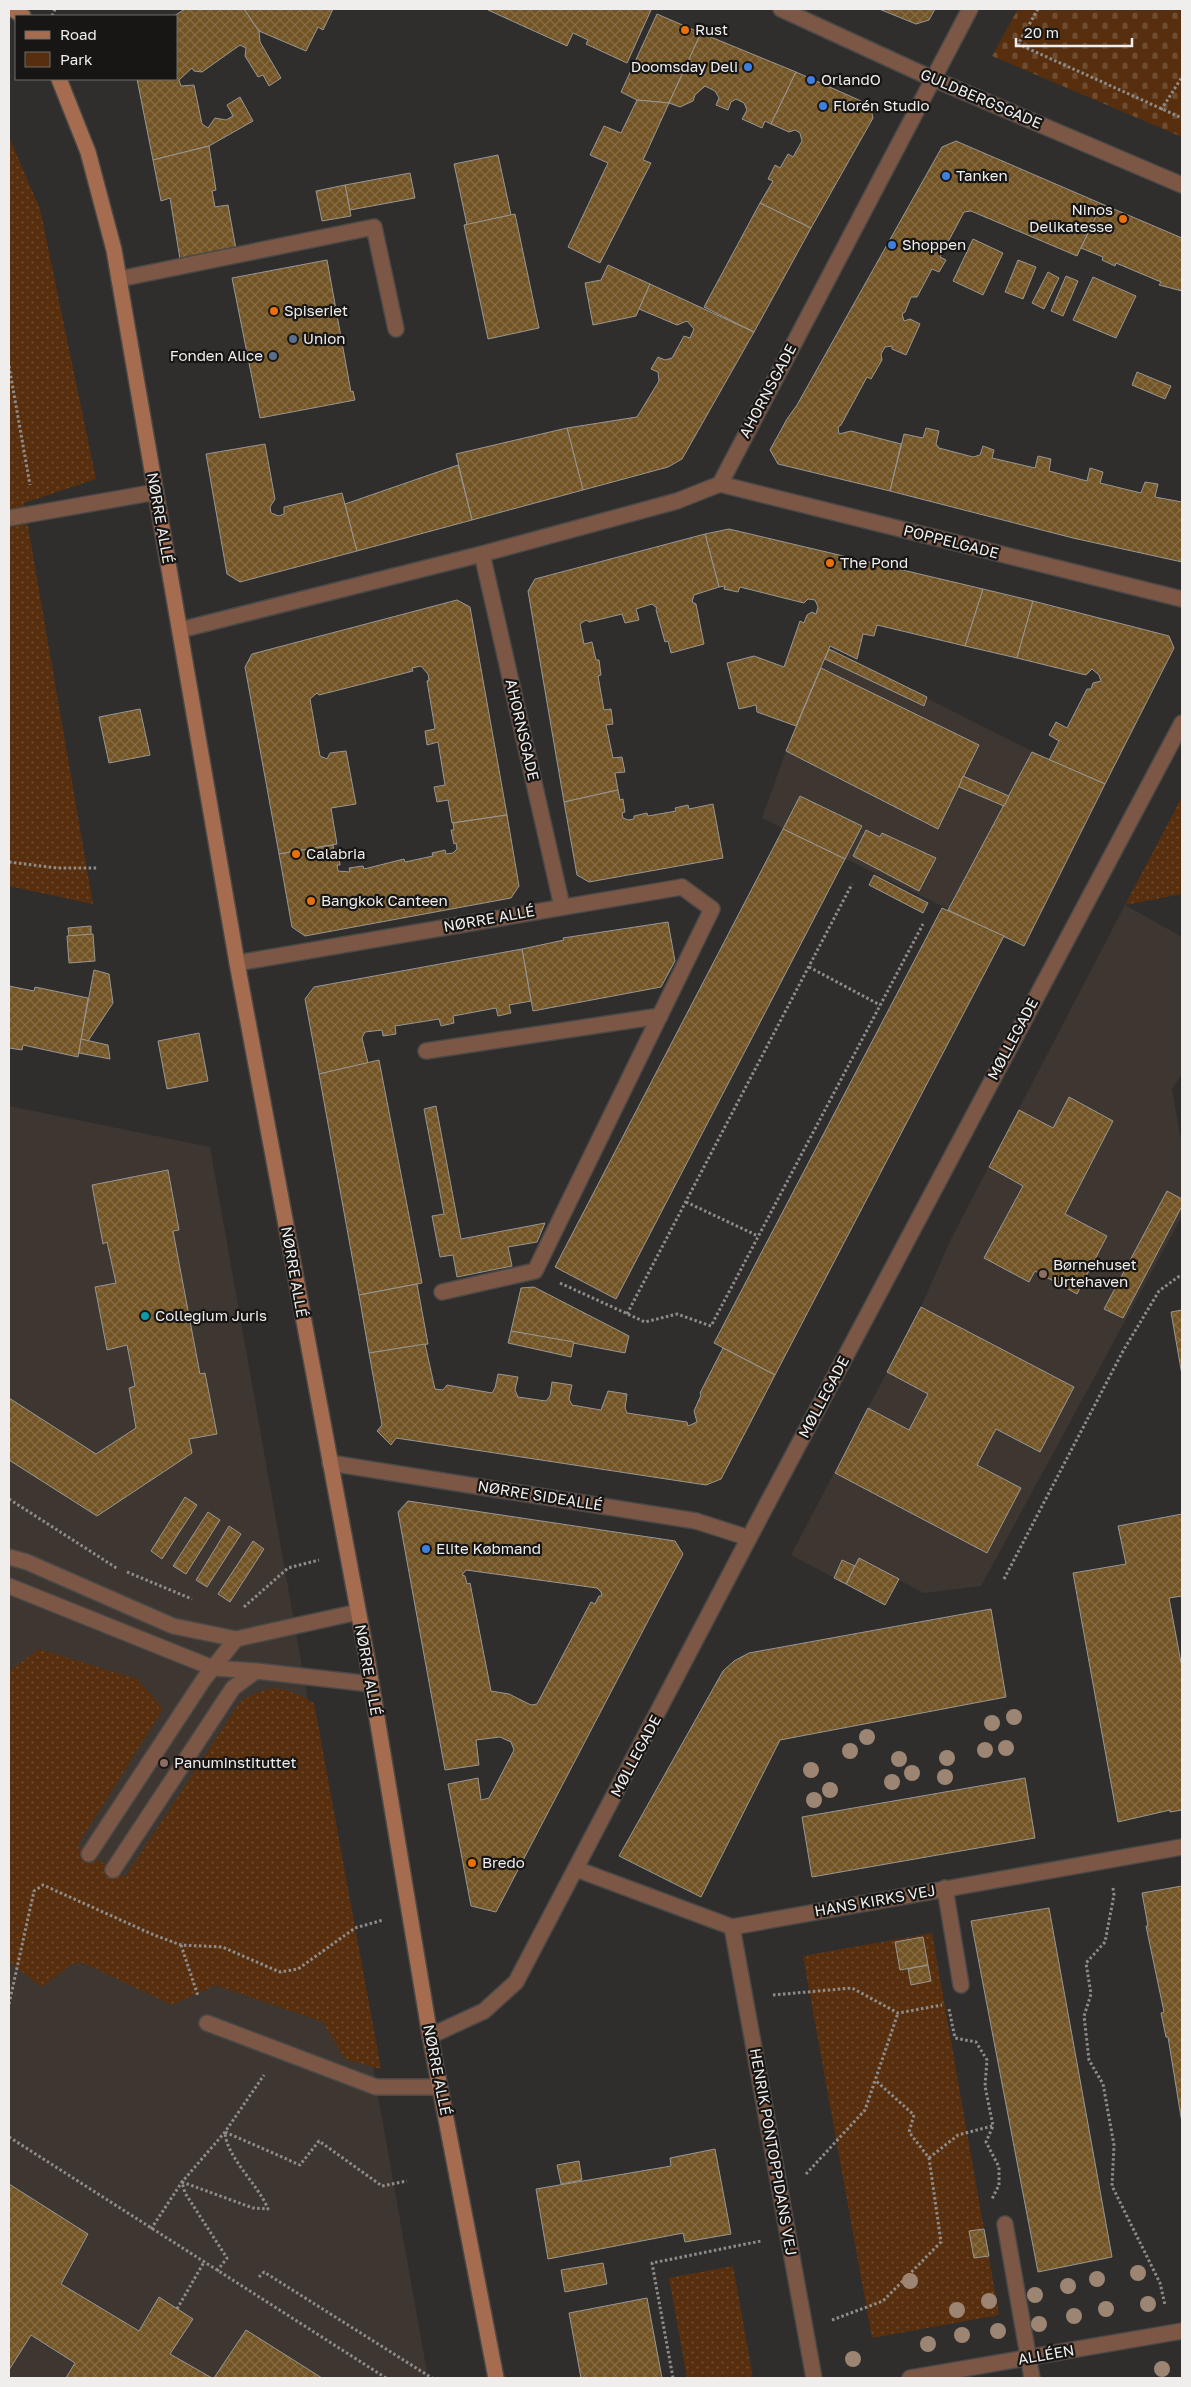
<svg xmlns="http://www.w3.org/2000/svg" width="1191" height="2387" viewBox="0 0 1191 2387" font-family="'Golos Text',sans-serif">
  <style>
    .built { fill: #3e3631 }
    .green { fill: url(#green-dots) }
    .cemetery { fill: url(#cemetery-stones) }
    .building { fill: url(#building-cross-hatch); stroke: #989693; fill-rule: evenodd }
    .lines { fill: none; stroke-linecap: round; stroke-linejoin: round }
    .lane-casing { stroke: #4b4947; stroke-width: 18 }
    .street-casing { stroke: #4b4947; stroke-width: 18 }
    .secondary-casing { stroke: #4b4947; stroke-width: 18 }
    .path { stroke: #8f8d8c; stroke-width: 3; stroke-dasharray: 2.5 2.5; stroke-linecap: butt }
    .lane { stroke: #7c5745; stroke-width: 15 }
    .street { stroke: #7c5745; stroke-width: 15 }
    .secondary { stroke: #a66c50; stroke-width: 15 }
    .tree { fill: #9d8574 }
    .food-dot { fill: #e8710a; stroke: #171615; stroke-width: 2 }
    .shop-dot { fill: #3f7fe0; stroke: #171615; stroke-width: 2 }
    .service-dot { fill: #5c6f8a; stroke: #171615; stroke-width: 2 }
    .education-dot { fill: #8d6e63; stroke: #171615; stroke-width: 2 }
    .culture-dot { fill: #0f9aa8; stroke: #171615; stroke-width: 2 }
    .labels { text-anchor: middle; stroke-width: 4.5; stroke-linejoin: round; paint-order: stroke }
    .poi-label { font-size: 15px; fill: #efeeed; stroke: #171615; text-anchor: start }
    .street-label { font-size: 15px; fill: #efeeed; stroke: #171615 }
  </style>
  <defs>
    <pattern id="green-dots" width="8" height="8" patternUnits="userSpaceOnUse" patternTransform="scale(1.25)"><rect width="8" height="8" fill="#572f0e"/><path d="M2 2h.1M6 6h.1" fill="none" stroke="#6f4d31" stroke-width="1.8" stroke-linecap="round"/></pattern>
    <pattern id="cemetery-stones" width="16" height="16" patternUnits="userSpaceOnUse" patternTransform="scale(1.25)"><rect width="16" height="16" fill="#572f0e"/><path d="M2 7V4a2 2 0 0 1 4 0v3zM10 15v-3a2 2 0 0 1 4 0v3z" fill="#6f4d31"/></pattern>
    <pattern id="building-cross-hatch" width="8" height="8" patternUnits="userSpaceOnUse" patternTransform="scale(1.25)"><rect width="8" height="8" fill="#725425"/><path d="M0 0l8 8M0 8l8-8" fill="none" stroke="#866d45"/></pattern>
  </defs>
  <rect width="100%" height="100%" fill="#302e2c"/>
  <g class="built">
    <polygon points="829,649 1049,760 1105,784 1024,946 762,818 786,751"/>
    <polygon points="1125,905 1182,937 1182,1074 1172,1089 1182,1146 1182,1216 981,1586 924,1593 899,1580 885,1605 791,1555 921,1307 950,1241"/>
    <polygon points="9,1106 210,1147 428,2378 9,2378"/>
  </g>
  <g class="green">
    <polygon points="9,137 40,209 96,479 24,503 93,904 9,886"/>
    <polygon points="1182,797 1182,894 1125,905"/>
    <path d="M39,1649L137,1679L163,1709L77,1846L125,1877L240,1702C273,1682 282,1686 314,1703L381,2069L345,2059L323,2022L215,1985L172,2005L83,1963L72,1964L42,1987L9,1962V1671Z"/>
    <polygon points="932,1933 999,2315 872,2338 803,1956"/>
    <polygon points="733,2266 753,2378 687,2378 669,2278"/>
  </g>
  <polygon class="cemetery" points="1018,9 1182,9 1182,137 992,56"/>
  <g class="building">
    <polygon points="185,9 244,9 259,31 260,42 281,78 269,86 263,75 258,77 245,56 246,48 240,45 202,72 194,71 192,68 179,80 181,86 194,85 202,124 208,128 215,118 226,120 233,116 227,105 240,97 253,121 209,146 153,160 137,79 176,79 176,16 174,16"/>
    <polygon points="244,9 333,9 323,30 318,27 306,51 259,31"/>
    <polygon points="488,9 647,9 651,10 627,63 586,44 588,40 573,33 567,46 488,10"/>
    <polygon points="879,9 935,9 929,20 916,24"/>
    <polygon points="657,14 701,33 669,103 637,100 621,92"/>
    <polygon points="701,33 796,72 771,124 765,121 762,128 742,119 747,110 744,103 736,99 731,102 728,110 716,105 719,98 715,91 705,86 695,95 693,101 680,107 669,103"/>
    <polygon points="796,72 870,105 873,118 811,228 760,203 773,181 768,179 775,165 780,168 788,154 793,157 802,141 800,133 795,130 789,132 771,124"/>
    <polygon points="637,100 669,103 643,160 651,163 600,263 568,247 608,163 590,155 604,126 621,133"/>
    <polygon points="956,141 1102,204 1077,256 971,211 964,212 940,257 946,260 939,272 932,269 917,297 911,297 905,312 902,314 904,321 910,319 920,324 906,355 892,349 892,346 885,347 881,354 882,360 871,379 867,377 841,425 838,427 839,434 851,431 901,444 890,491 778,464 770,450 787,419 797,405 942,147"/>
    <polygon points="209,146 216,190 212,191 215,207 228,205 236,249 180,259 170,198 161,201 153,160"/>
    <polygon points="498,155 511,215 467,225 454,164"/>
    <polygon points="410,173 415,198 350,210 345,185"/>
    <polygon points="345,185 351,216 322,221 316,191"/>
    <polygon points="760,203 811,228 754,332 704,307"/>
    <polygon points="1102,204 1182,238 1182,291 1159,285 1161,282 1116,263 1115,266 1102,260 1103,257 1081,248"/>
    <polygon points="515,214 539,328 488,339 464,225"/>
    <polygon points="973,239 1003,253 983,295 953,281"/>
    <polygon points="327,260 351,392 353,391 355,400 260,418 232,278"/>
    <polygon points="1018,260 1036,267 1023,299 1005,292"/>
    <polygon points="608,265 650,284 636,316 593,325 585,283 601,280"/>
    <polygon points="1048,272 1059,278 1044,309 1032,303"/>
    <polygon points="1066,276 1078,281 1063,316 1051,311"/>
    <polygon points="1093,277 1136,296 1116,338 1073,320"/>
    <polygon points="650,284 754,332 682,459 668,467 583,490 567,428 637,417 659,381 658,372 651,369 658,357 665,360 672,358 684,336 690,338 694,329 687,321 677,325 639,309"/>
    <polygon points="1137,372 1171,386 1165,399 1132,385"/>
    <polygon points="567,428 583,490 472,520 456,454"/>
    <polygon points="926,428 939,431 936,444 939,448 973,457 980,455 983,446 994,450 992,458 1035,468 1038,456 1051,459 1049,471 1087,481 1090,468 1103,472 1100,483 1141,493 1145,482 1158,484 1155,497 1182,502 1182,562 1073,538 890,491 904,434 923,438"/>
    <polygon points="265,444 275,499 270,507 271,513 279,516 284,514 284,507 342,493 357,551 240,582 227,574 206,454"/>
    <polygon points="458,465 472,520 357,551 345,504"/>
    <polygon points="729,529 983,589 965,646 877,625 874,636 863,634 857,659 830,646 796,726 757,712 756,705 739,709 727,663 754,656 784,667 800,621 804,623 807,615 812,612 816,614 818,607 815,600 808,599 804,603 740,587 738,592 724,589 725,586 719,587 705,534"/>
    <polygon points="705,534 719,587 694,595 692,602 696,604 704,644 671,653 668,641 665,642 656,610 657,608 652,604 636,609 639,620 625,623 622,614 589,622 586,620 580,624 584,644 592,642 596,660 599,660 601,675 598,676 604,710 611,709 613,724 606,725 613,758 622,757 625,772 615,773 618,790 564,802 528,591 535,579"/>
    <polygon points="983,589 1033,601 1017,658 965,646"/>
    <polygon points="457,600 470,607 507,815 452,823 448,800 437,802 434,787 445,785 438,742 427,745 425,731 435,729 427,681 429,680 428,674 421,666 412,668 413,671 319,695 317,693 310,699 320,756 327,759 330,753 346,751 356,804 331,808 337,844 279,854 245,667 252,654"/>
    <polygon points="1033,601 1169,636 1174,648 1105,784 1049,760 1059,741 1049,735 1056,722 1067,728 1087,689 1091,689 1093,683 1101,681 1099,675 1092,669 1086,675 1017,658"/>
    <polygon points="829,649 927,697 924,706 825,659"/>
    <polygon points="821,668 979,745 938,829 786,751"/>
    <polygon points="140,709 150,755 109,763 99,717"/>
    <polygon points="1032,752 1105,784 1024,946 948,910"/>
    <polygon points="963,776 1009,796 1004,806 959,787"/>
    <polygon points="618,790 620,800 623,799 625,812 622,813 623,818 628,820 634,819 634,816 647,813 648,816 676,811 675,808 688,805 689,809 713,804 723,858 589,882 577,875 564,802"/>
    <polygon points="800,796 862,826 845,859 783,829"/>
    <polygon points="507,815 519,886 511,898 305,936 292,927 279,854 333,845 334,852 338,851 340,865 337,865 338,871 350,872 349,868 363,866 364,869 404,859 405,862 433,856 432,853 445,850 446,854 453,853 457,849 456,843 454,844 451,830 454,830 453,823"/>
    <polygon points="783,829 845,859 616,1299 555,1267"/>
    <polygon points="866,830 880,837 882,833 936,858 919,891 853,856"/>
    <polygon points="874,875 928,903 923,913 869,885"/>
    <polygon points="942,908 1004,936 775,1375 714,1343"/>
    <polygon points="668,922 675,961 661,987 533,1011 522,949 564,940 563,938"/>
    <polygon points="91,926 91,935 69,936 68,928"/>
    <polygon points="93,934 95,961 69,963 67,936"/>
    <polygon points="522,949 531,1001 509,1005 511,1013 498,1016 496,1008 453,1016 454,1023 441,1026 439,1019 395,1026 396,1034 383,1036 382,1030 365,1032 362,1038 368,1063 319,1074 305,999 314,987"/>
    <polygon points="94,970 109,974 113,1003 88,1041 81,1039"/>
    <polygon points="9,986 34,991 35,987 88,998 78,1057 23,1045 22,1050 9,1048"/>
    <polygon points="199,1033 208,1081 167,1089 158,1041"/>
    <polygon points="81,1039 108,1045 110,1059 79,1053"/>
    <polygon points="379,1060 422,1283 359,1295 319,1074"/>
    <polygon points="1069,1097 1113,1121 1065,1214 1107,1236 1077,1294 1035,1271 1029,1282 984,1258 1023,1186 989,1167 1019,1110 1053,1128"/>
    <polygon points="436,1106 461,1239 545,1223 537,1242 508,1247 512,1266 457,1277 453,1255 440,1257 432,1216 444,1214 424,1109"/>
    <polygon points="168,1170 179,1230 173,1231 200,1374 205,1373 217,1434 189,1439 192,1453 97,1516 9,1460 9,1398 96,1454 136,1428 129,1388 135,1386 127,1345 107,1350 95,1287 116,1283 107,1242 103,1244 92,1185"/>
    <polygon points="1167,1191 1182,1199 1182,1206 1123,1318 1104,1309"/>
    <polygon points="417,1284 428,1344 369,1353 359,1295"/>
    <polygon points="534,1287 629,1336 625,1353 511,1331 521,1288"/>
    <polygon points="921,1307 1074,1387 1040,1452 996,1429 977,1465 1021,1488 987,1553 835,1473 868,1408 909,1430 928,1394 887,1372"/>
    <polygon points="1182,1310 1182,1375 1171,1312"/>
    <polygon points="511,1331 574,1342 571,1357 508,1343"/>
    <polygon points="425,1344 435,1389 443,1390 447,1385 492,1393 495,1388 498,1374 518,1377 515,1390 518,1397 546,1401 550,1396 552,1382 572,1385 569,1399 572,1405 601,1410 608,1391 627,1394 625,1408 627,1413 687,1422 688,1426 697,1422 694,1411 701,1395 700,1393 723,1348 775,1375 721,1479 706,1485 396,1438 391,1445 377,1431 382,1425 369,1353"/>
    <polygon points="185,1497 197,1505 162,1559 151,1551"/>
    <path d="M408,1501L675,1541L683,1554L496,1912L471,1906L448,1784L478,1778L481,1800L489,1798L514,1750L511,1742L500,1737L476,1740L479,1765L445,1770L398,1512ZM466,1570L597,1588L601,1592L602,1596H599L595,1604L591,1602L537,1704L531,1705L509,1694L491,1691L470,1583L467,1584L465,1576L462,1575Z"/>
    <polygon points="208,1512 220,1520 186,1574 173,1566"/>
    <polygon points="1182,1514 1182,1596 1169,1598 1182,1668 1182,1810 1170,1812 1170,1810 1118,1822 1073,1573 1126,1564 1118,1526"/>
    <polygon points="229,1526 241,1534 207,1587 196,1580"/>
    <polygon points="253,1541 264,1549 230,1602 218,1594"/>
    <polygon points="859,1558 899,1579 885,1605 846,1584"/>
    <polygon points="842,1560 855,1566 846,1584 834,1578"/>
    <polygon points="991,1609 1006,1697 780,1740 701,1897 619,1856 723,1671 734,1661 749,1653"/>
    <polygon points="1025,1778 1035,1838 812,1877 802,1817"/>
    <polygon points="1182,1886 1182,2123 1168,2037 1166,2037 1161,2013 1164,2012 1146,1926 1148,1926 1142,1893"/>
    <polygon points="1049,1908 1112,2257 1038,2272 971,1921"/>
    <polygon points="923,1937 928,1965 900,1970 895,1942"/>
    <polygon points="928,1965 931,1981 911,1985 908,1969"/>
    <polygon points="715,2149 731,2234 685,2242 683,2233 548,2259 536,2189 671,2166 670,2158"/>
    <polygon points="579,2161 582,2180 561,2184 557,2165"/>
    <polygon points="9,2184 88,2234 61,2284 139,2331 159,2297 193,2319 170,2354 212,2378 66,2378 75,2363 31,2335 9,2370"/>
    <polygon points="984,2229 989,2256 974,2258 969,2231"/>
    <polygon points="603,2263 607,2284 565,2292 561,2270"/>
    <polygon points="647,2298 662,2378 581,2378 569,2313"/>
    <polygon points="246,2330 322,2378 214,2378"/>
  </g>
  <g class="lines">
    <defs>
      <g id="lane">
        <polyline points="119,279 374,227 396,329"/>
        <polyline points="9,518 156,492"/>
        <polyline points="426,1051 660,1016"/>
        <polyline points="442,1292 535,1271 712,909 682,887"/>
        <polyline points="696,1521 749,1538"/>
        <polyline points="9,1557 27,1562 173,1626 236,1639"/>
        <polyline points="9,1586 213,1668 256,1671"/>
        <polyline points="89,1854 204,1679 236,1639 358,1612"/>
        <polyline points="113,1870 233,1688 256,1671 371,1684"/>
        <polyline points="945,1888 961,1985"/>
        <polyline points="207,2023 376,2087 440,2087"/>
        <polyline points="1005,2224 1032,2378"/>
      </g>
      <g id="street">
        <polyline points="781,9 931,78 1182,185"/>
        <polyline points="720,484 1182,599"/>
        <polyline points="482,554 562,906"/>
        <polyline points="180,630 482,554 677,501 720,484 970,9"/>
        <polyline points="237,963 682,887"/>
        <polyline points="330,1463 696,1521"/>
        <polyline points="576,1869 732,1927 1182,1847"/>
        <polyline points="732,1927 814,2378"/>
        <polyline points="430,2036 484,2011 516,1982 749,1538 1182,723"/>
        <polyline points="910,2378 1182,2331"/>
      </g>
      <g id="secondary">
        <polyline points="12,9 23,16"/>
        <polyline points="59,79 88,152 114,250 237,963 367,1658 430,2036 496,2378"/>
      </g>
    </defs>
    <use href="#lane" class="lane-casing"/>
    <use href="#street" class="street-casing"/>
    <use href="#secondary" class="secondary-casing"/>
    <g class="path">
      <polyline points="1038,9 1018,44 1182,118"/>
      <polyline points="52,16 55,9"/>
      <polyline points="1161,110 1182,77"/>
      <polyline points="9,366 30,485"/>
      <polyline points="9,862 57,868 97,868"/>
      <polyline points="809,967 880,1005"/>
      <polyline points="686,1202 758,1236"/>
      <polyline points="560,1283 645,1322 677,1314 711,1326 923,924"/>
      <polyline points="627,1314 852,884"/>
      <polyline points="9,1499 118,1569"/>
      <polyline points="127,1572 192,1599"/>
      <polyline points="1004,1579 1123,1351 1159,1291 1178,1277 1182,1276"/>
      <polyline points="244,1607 288,1568 319,1560"/>
      <polyline points="1113,1888 1114,1895 1105,1942 1086,1963 1091,1994 1084,2016 1089,2060 1103,2084 1114,2145 1112,2186 1160,2283 1165,2305"/>
      <polyline points="181,1945 198,1996"/>
      <polyline points="773,1995 852,1988 898,2013 942,2005"/>
      <polyline points="9,2004 34,1891 43,1885 154,1935 181,1945 222,1947 280,1972 298,1969 355,1928 383,1920"/>
      <polyline points="949,2009 955,2038 976,2042 987,2060 985,2086 993,2126 986,2142 999,2167 999,2185 992,2199"/>
      <polyline points="9,2137 386,2378"/>
      <polyline points="929,2158 958,2135 992,2126"/>
      <polyline points="806,2174 865,2110 898,2013"/>
      <polyline points="151,2229 182,2182 225,2132 264,2075"/>
      <path d="M217,2271L227,2258L185,2193L182,2182L253,2208L268,2209C258,2184 226,2157 225,2132L300,2165L319,2141L382,2186L407,2181"/>
      <polyline points="259,2277 264,2272 432,2378"/>
      <polyline points="177,2309 204,2262"/>
      <polyline points="832,2320 883,2301 941,2242 929,2158 909,2132 914,2115 875,2080"/>
      <polyline points="673,2378 652,2263 761,2241"/>
    </g>
    <use href="#lane" class="lane"/>
    <use href="#street" class="street"/>
    <use href="#secondary" class="secondary"/>
  </g>
  <g class="tree">
    <circle cx="1014" cy="1717" r="8"/>
    <circle cx="992" cy="1723" r="8"/>
    <circle cx="867" cy="1737" r="8"/>
    <circle cx="1006" cy="1748" r="8"/>
    <circle cx="985" cy="1750" r="8"/>
    <circle cx="850" cy="1751" r="8"/>
    <circle cx="947" cy="1758" r="8"/>
    <circle cx="899" cy="1759" r="8"/>
    <circle cx="811" cy="1770" r="8"/>
    <circle cx="912" cy="1773" r="8"/>
    <circle cx="945" cy="1777" r="8"/>
    <circle cx="892" cy="1782" r="8"/>
    <circle cx="830" cy="1790" r="8"/>
    <circle cx="814" cy="1800" r="8"/>
    <circle cx="1138" cy="2273" r="8"/>
    <circle cx="1097" cy="2279" r="8"/>
    <circle cx="910" cy="2281" r="8"/>
    <circle cx="1068" cy="2286" r="8"/>
    <circle cx="1035" cy="2295" r="8"/>
    <circle cx="989" cy="2301" r="8"/>
    <circle cx="1148" cy="2304" r="8"/>
    <circle cx="1106" cy="2309" r="8"/>
    <circle cx="957" cy="2310" r="8"/>
    <circle cx="1074" cy="2316" r="8"/>
    <circle cx="1039" cy="2324" r="8"/>
    <circle cx="998" cy="2331" r="8"/>
    <circle cx="962" cy="2335" r="8"/>
    <circle cx="928" cy="2344" r="8"/>
    <circle cx="853" cy="2359" r="8"/>
    <circle cx="1162" cy="2369" r="8"/>
  </g>
  <g class="food-dot">
    <circle cx="685" cy="30" r="5"/>
    <circle cx="1123" cy="219" r="5"/>
    <circle cx="274" cy="311" r="5"/>
    <circle cx="830" cy="563" r="5"/>
    <circle cx="296" cy="854" r="5"/>
    <circle cx="311" cy="901" r="5"/>
    <circle cx="472" cy="1863" r="5"/>
  </g>
  <g class="shop-dot">
    <circle cx="748" cy="67" r="5"/>
    <circle cx="811" cy="80" r="5"/>
    <circle cx="823" cy="106" r="5"/>
    <circle cx="946" cy="176" r="5"/>
    <circle cx="892" cy="245" r="5"/>
    <circle cx="426" cy="1549" r="5"/>
  </g>
  <g class="service-dot">
    <circle cx="293" cy="339" r="5"/>
    <circle cx="273" cy="356" r="5"/>
  </g>
  <g class="education-dot">
    <circle cx="1043" cy="1274" r="5"/>
    <circle cx="164" cy="1763" r="5"/>
  </g>
  <circle class="culture-dot" cx="145" cy="1316" r="5"/>
  <g class="labels">
    <g class="poi-label">
      <text x="695" y="35">Rust</text>
      <text x="738" y="72" text-anchor="end">Doomsday Deli</text>
      <text x="821" y="85">OrlandO</text>
      <text x="833" y="111">Florén Studio</text>
      <text x="956" y="181">Tanken</text>
      <text x="1113" y="215" text-anchor="end">Ninos<tspan x="1113" dy="17">Delikatesse</tspan></text>
      <text x="902" y="250">Shoppen</text>
      <text x="284" y="316">Spiseriet</text>
      <text x="303" y="344">Union</text>
      <text x="263" y="361" text-anchor="end">Fonden Alice</text>
      <text x="840" y="568">The Pond</text>
      <text x="306" y="859">Calabria</text>
      <text x="321" y="906">Bangkok Canteen</text>
      <text x="1053" y="1270">Børnehuset<tspan x="1053" dy="17">Urtehaven</tspan></text>
      <text x="155" y="1321">Collegium Juris</text>
      <text x="436" y="1554">Elite Købmand</text>
      <text x="174" y="1768">Panuminstituttet</text>
      <text x="482" y="1868">Bredo</text>
    </g>
    <g class="street-label">
      <text transform="translate(981 99) rotate(23)" y="5">GULDBERGSGADE</text>
      <text transform="translate(768 391) rotate(-62)" y="5">AHORNSGADE</text>
      <text transform="translate(160 518) rotate(80)" y="5">NØRRE ALLÉ</text>
      <text transform="translate(951 542) rotate(14)" y="5">POPPELGADE</text>
      <text transform="translate(522 730) rotate(77)" y="5">AHORNSGADE</text>
      <text transform="translate(489 919) rotate(-10)" y="5">NØRRE ALLÉ</text>
      <text transform="translate(1013 1039) rotate(-62)" y="5">MØLLEGADE</text>
      <text transform="translate(294 1272) rotate(80)" y="5">NØRRE ALLÉ</text>
      <text transform="translate(824 1397) rotate(-62)" y="5">MØLLEGADE</text>
      <text transform="translate(540 1496) rotate(9)" y="5">NØRRE SIDEALLÉ</text>
      <text transform="translate(368 1670) rotate(80)" y="5">NØRRE ALLÉ</text>
      <text transform="translate(636 1756) rotate(-62)" y="5">MØLLEGADE</text>
      <text transform="translate(875 1901) rotate(-10)" y="5">HANS KIRKS VEJ</text>
      <text transform="translate(437 2070) rotate(79)" y="5">NØRRE ALLÉ</text>
      <text transform="translate(773 2152) rotate(80)" y="5">HENRIK PONTOPPIDANS VEJ</text>
      <text transform="translate(1046 2355) rotate(-10)" y="5">ALLÉEN</text>
    </g>
  </g>
  <rect width="1191" height="2387" fill="none" stroke="#efeeed" stroke-width="20"/>
  <rect x="15" y="15" width="162" height="65" fill="#171615" stroke="#6d6c6b"/>
  <rect x="25" y="31" width="25" height="8" fill="#a66c50" stroke="#6d6c6b"/>
  <text x="60" y="40" font-size="15" fill="#efeeed">Road</text>
  <rect x="25" y="52" width="25" height="15" fill="#572f0e" stroke="#6d6c6b"/>
  <text x="60" y="65" font-size="15" fill="#efeeed">Park</text>
  <path d="M1016 38v8h116v-8" fill="none" stroke="#efeeed" stroke-width="2.5"/>
  <text x="1024" y="38" font-size="15" fill="#efeeed" stroke="#171615" stroke-width="4" paint-order="stroke">20 m</text>
</svg>
